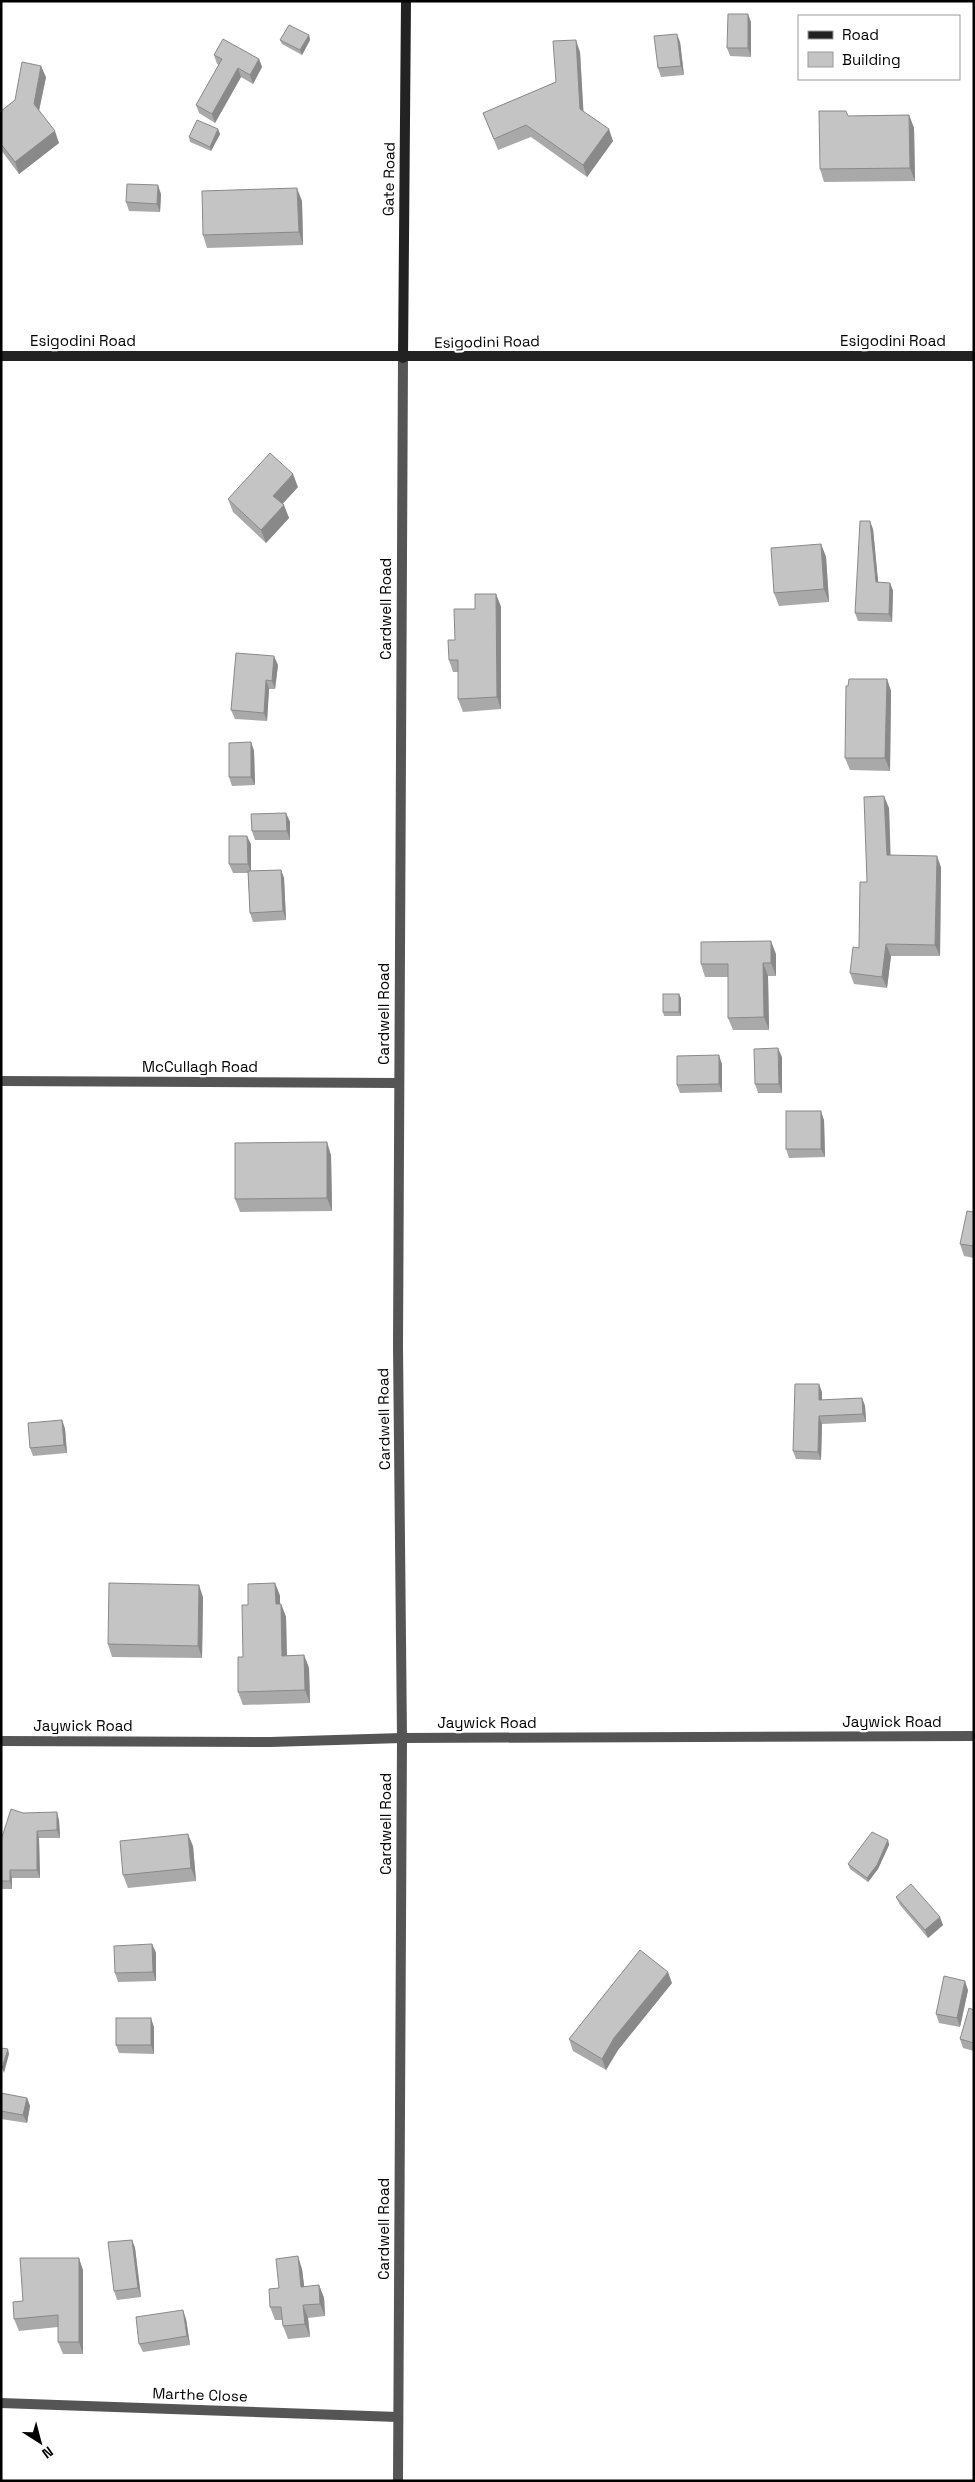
<svg xmlns="http://www.w3.org/2000/svg" width="975" height="2482" viewBox="0 0 975 2482" font-family="'Space Grotesk',sans-serif">
  <style>
    .lines { fill: none; stroke-linecap: round; stroke-linejoin: round }
    .street { stroke: #555; stroke-width: 10 }
    .secondary { stroke: #222; stroke-width: 10 }
    .wall { fill: #a9a9a9 }
    .shaded-wall { fill: #898989 }
    .building { fill: #c4c4c4; stroke: #898989 }
    .labels { text-anchor: middle; stroke-width: 4.5; stroke-linejoin: round; paint-order: stroke }
    .street-label { font-size: 15px; fill: #000; stroke: #fff }
  </style>
  <rect width="100%" height="100%" fill="#fff"/>
  <g class="lines">
    <g class="street">
      <polyline points="1,1081 399,1083"/>
      <polyline points="1,1741 270,1742 402,1738 974,1736"/>
      <polyline points="1,2403 398,2417"/>
      <polyline points="398,2481 402,1738 398,1346 403,358"/>
    </g>
    <g class="secondary">
      <polyline points="1,356 974,356"/>
      <polyline points="403,358 406,1"/>
    </g>
  </g>
  <g class="wall">
    <polygon points="751,22 751,57 730,56 727,48"/>
    <polygon points="309,35 310,40 302,55 282,44 280,40"/>
    <polygon points="680,42 684,75 661,77 658,68"/>
    <polygon points="580,52 583,111 613,141 587,177 531,137 498,150 483,113 556,82"/>
    <polygon points="214,55 259,59 262,67 253,84 241,77 215,123 199,113 196,105 219,65 217,64"/>
    <polygon points="46,77 39,111 59,143 19,174 1,150 1,111"/>
    <polygon points="909,115 914,128 915,181 824,182 820,169 848,116"/>
    <polygon points="218,129 220,134 211,151 190,142 189,137"/>
    <polygon points="161,194 160,212 129,211 126,202"/>
    <polygon points="302,201 303,245 207,248 203,235"/>
    <polygon points="298,487 282,504 289,518 266,543 233,512 228,499"/>
    <polygon points="873,529 878,583 890,583 893,591 892,622 858,621 855,613"/>
    <polygon points="821,544 826,557 829,602 779,606 774,593"/>
    <polygon points="496,594 501,607 501,709 463,712 458,699 458,672 453,672 449,660 455,640 475,609"/>
    <polygon points="278,665 275,689 269,689 267,721 235,719 231,710"/>
    <polygon points="887,679 891,691 890,771 850,770 845,758"/>
    <polygon points="251,742 254,751 255,785 232,786 229,777"/>
    <polygon points="889,808 890,855 941,867 940,956 891,956 887,988 854,984 850,973 859,948 867,882"/>
    <polygon points="286,813 290,822 290,840 255,840 252,831"/>
    <polygon points="251,844 251,871 281,870 284,878 286,920 253,922 250,913 248,873 233,873 229,864"/>
    <polygon points="776,954 776,976 768,976 769,1030 733,1030 728,1018 728,977 705,977 701,964"/>
    <polygon points="681,998 681,1016 664,1016 663,1012"/>
    <polygon points="782,1057 782,1093 758,1093 755,1084"/>
    <polygon points="722,1064 722,1092 680,1093 677,1085"/>
    <polygon points="824,1120 825,1157 789,1158 786,1149"/>
    <polygon points="331,1155 332,1211 240,1212 235,1199"/>
    <polygon points="974,1212 974,1258 964,1256 960,1244"/>
    <polygon points="822,1392 822,1400 862,1398 865,1406 866,1422 822,1424 821,1460 796,1459 793,1451"/>
    <polygon points="62,1420 65,1429 67,1453 33,1456 30,1448"/>
    <polygon points="275,1583 280,1596 280,1604 281,1604 286,1617 287,1656 304,1655 309,1668 310,1703 243,1705 238,1692 243,1657 248,1605"/>
    <polygon points="203,1597 202,1658 112,1657 108,1644"/>
    <polygon points="23,1813 59,1820 60,1838 39,1838 40,1878 12,1878 12,1889 1,1889 1,1840"/>
    <polygon points="888,1840 889,1845 878,1869 868,1882 850,1869 848,1864"/>
    <polygon points="193,1846 196,1881 128,1888 123,1875"/>
    <polygon points="896,1897 943,1925 928,1938 900,1905"/>
    <polygon points="152,1944 156,1953 156,1981 118,1982 115,1973"/>
    <polygon points="672,1983 618,2050 606,2070 573,2051 569,2039"/>
    <polygon points="968,1990 960,2027 939,2023 936,2014"/>
    <polygon points="974,2010 974,2051 963,2048 960,2039"/>
    <polygon points="154,2027 154,2054 119,2053 116,2045"/>
    <polygon points="1,2093 27,2098 30,2106 27,2123 1,2119"/>
    <polygon points="132,2240 135,2248 141,2297 117,2300 114,2291"/>
    <polygon points="302,2269 304,2287 319,2285 324,2298 325,2316 308,2318 310,2337 288,2339 283,2326 283,2320 275,2320 270,2307 279,2288"/>
    <polygon points="83,2270 83,2354 63,2354 58,2342 58,2327 19,2331 14,2319 23,2301"/>
    <polygon points="186,2319 190,2345 143,2352 139,2344"/>
  </g>
  <g class="shaded-wall">
    <polygon points="748,14 751,22 751,57 748,48"/>
    <polygon points="677,34 680,42 684,75 681,66"/>
    <polygon points="309,35 310,40 302,55 300,50"/>
    <polygon points="576,40 580,52 584,120 580,109"/>
    <polygon points="259,59 262,67 253,84 250,75"/>
    <polygon points="41,66 46,77 38,115 34,104"/>
    <polygon points="238,68 241,77 215,123 212,114"/>
    <polygon points="909,115 914,128 915,181 910,168"/>
    <polygon points="218,129 220,134 211,151 210,147"/>
    <polygon points="609,129 613,141 587,177 583,165"/>
    <polygon points="55,131 59,143 19,174 15,162"/>
    <polygon points="158,185 161,194 160,212 157,204"/>
    <polygon points="297,188 302,201 303,245 299,232"/>
    <polygon points="293,474 298,487 278,509 273,496"/>
    <polygon points="284,505 289,518 266,543 261,530"/>
    <polygon points="870,521 873,529 879,590 876,582"/>
    <polygon points="821,544 826,557 829,602 824,589"/>
    <polygon points="890,583 893,591 892,622 889,614"/>
    <polygon points="496,594 501,607 501,709 497,697"/>
    <polygon points="274,656 278,665 275,689 272,681"/>
    <polygon points="887,679 891,691 890,771 885,758"/>
    <polygon points="266,680 269,689 267,721 264,713"/>
    <polygon points="251,742 254,751 255,785 251,777"/>
    <polygon points="884,796 889,808 891,866 887,855"/>
    <polygon points="286,813 290,822 290,840 287,831"/>
    <polygon points="247,836 251,844 251,873 248,864"/>
    <polygon points="937,856 941,867 940,956 935,945"/>
    <polygon points="281,870 284,878 286,920 283,911"/>
    <polygon points="771,941 776,954 776,976 771,963"/>
    <polygon points="886,944 891,956 887,988 882,977"/>
    <polygon points="763,963 768,976 769,1030 764,1017"/>
    <polygon points="679,994 681,998 681,1016 679,1012"/>
    <polygon points="778,1048 782,1057 782,1093 779,1084"/>
    <polygon points="719,1055 722,1064 722,1092 719,1084"/>
    <polygon points="821,1111 824,1120 825,1157 821,1149"/>
    <polygon points="327,1142 331,1155 332,1211 327,1198"/>
    <polygon points="819,1384 822,1392 822,1408 819,1400"/>
    <polygon points="862,1398 865,1406 866,1422 863,1414"/>
    <polygon points="819,1416 822,1424 821,1460 818,1452"/>
    <polygon points="62,1420 65,1429 67,1453 64,1445"/>
    <polygon points="275,1583 280,1596 280,1617 276,1604"/>
    <polygon points="199,1585 203,1597 202,1658 198,1646"/>
    <polygon points="281,1604 286,1617 287,1668 282,1656"/>
    <polygon points="304,1655 309,1668 310,1703 305,1690"/>
    <polygon points="57,1812 59,1820 60,1838 57,1830"/>
    <polygon points="37,1831 39,1838 40,1878 37,1870"/>
    <polygon points="188,1834 193,1846 196,1881 191,1868"/>
    <polygon points="888,1840 889,1845 878,1869 868,1882 867,1878"/>
    <polygon points="10,1870 12,1878 12,1889 10,1881"/>
    <polygon points="940,1917 943,1925 928,1938 925,1930"/>
    <polygon points="152,1944 156,1953 156,1981 153,1972"/>
    <polygon points="668,1972 672,1983 618,2050 606,2070 602,2059 614,2038"/>
    <polygon points="965,1981 968,1990 960,2027 957,2018"/>
    <polygon points="151,2018 154,2027 154,2054 151,2045"/>
    <polygon points="8,2049 9,2054 4,2073 2,2068"/>
    <polygon points="27,2098 30,2106 27,2123 23,2115"/>
    <polygon points="132,2240 135,2248 141,2297 138,2288"/>
    <polygon points="298,2256 302,2269 306,2300 301,2287"/>
    <polygon points="79,2258 83,2270 83,2354 79,2342"/>
    <polygon points="319,2285 324,2298 325,2316 320,2304"/>
    <polygon points="303,2305 308,2318 310,2337 305,2324"/>
    <polygon points="183,2310 186,2319 190,2345 187,2336"/>
  </g>
  <g class="building">
    <polygon points="728,14 748,14 748,48 727,48"/>
    <polygon points="289,25 309,35 300,50 280,40"/>
    <polygon points="677,34 681,66 658,68 654,36"/>
    <polygon points="223,39 259,59 250,75 238,68 212,114 196,105 222,59 214,55"/>
    <polygon points="576,40 580,109 609,129 583,165 526,125 494,139 483,113 556,82 553,41"/>
    <polygon points="22,62 41,66 34,104 55,131 15,162 1,144 1,111 15,100"/>
    <polygon points="819,111 846,111 848,116 909,115 910,168 820,169"/>
    <polygon points="197,120 218,129 210,147 189,137"/>
    <polygon points="127,184 158,185 157,204 126,202"/>
    <polygon points="297,188 299,232 203,235 202,191"/>
    <polygon points="270,453 293,474 273,496 284,505 261,530 228,499"/>
    <polygon points="860,521 870,521 876,582 890,583 889,614 855,613"/>
    <polygon points="821,544 824,589 774,593 771,548"/>
    <polygon points="475,594 496,594 497,697 458,699 458,660 449,660 448,640 455,640 454,609 475,609"/>
    <polygon points="236,653 274,656 272,681 266,680 264,713 231,710"/>
    <polygon points="849,679 887,679 885,758 845,758 846,686 848,686"/>
    <polygon points="251,742 251,777 229,777 229,743"/>
    <polygon points="884,796 887,855 937,856 935,945 886,944 882,977 850,973 853,947 859,948 860,882 867,882 864,797"/>
    <polygon points="286,813 287,831 252,831 251,814"/>
    <polygon points="229,836 247,836 248,864 229,864"/>
    <polygon points="281,870 283,911 250,913 248,871"/>
    <polygon points="771,941 771,963 763,963 764,1017 728,1018 728,964 701,964 701,942"/>
    <rect x="663" y="994" width="16" height="18"/>
    <polygon points="778,1048 779,1084 755,1084 754,1049"/>
    <polygon points="719,1055 719,1084 677,1085 677,1056"/>
    <rect x="786" y="1111" width="35" height="38"/>
    <polygon points="327,1142 327,1198 235,1199 235,1143"/>
    <polygon points="967,1211 974,1212 974,1246 960,1244"/>
    <polygon points="795,1384 819,1384 819,1400 862,1398 863,1414 819,1416 818,1452 793,1451"/>
    <polygon points="62,1420 64,1445 30,1448 28,1423"/>
    <polygon points="109,1583 199,1585 198,1646 108,1644"/>
    <polygon points="275,1583 276,1604 281,1604 282,1656 304,1655 305,1690 238,1692 238,1657 243,1657 242,1605 248,1605 248,1584"/>
    <polygon points="11,1809 23,1813 57,1812 57,1830 37,1831 37,1870 10,1870 10,1881 1,1881 1,1840"/>
    <polygon points="872,1832 888,1840 877,1865 867,1878 848,1864"/>
    <polygon points="188,1834 191,1868 123,1875 120,1841"/>
    <polygon points="911,1884 940,1917 925,1930 896,1897"/>
    <polygon points="152,1944 153,1972 115,1973 114,1946"/>
    <polygon points="640,1950 668,1972 614,2038 602,2059 569,2039"/>
    <polygon points="944,1976 965,1981 957,2018 936,2014"/>
    <polygon points="969,2008 974,2010 974,2043 960,2039"/>
    <rect x="116" y="2018" width="35" height="27"/>
    <polygon points="1,2048 8,2049 2,2068 1,2068"/>
    <polygon points="1,2093 27,2098 23,2115 1,2111"/>
    <polygon points="132,2240 138,2288 114,2291 108,2242"/>
    <polygon points="298,2256 301,2287 319,2285 320,2304 303,2305 305,2324 283,2326 281,2307 270,2307 269,2289 279,2288 276,2259"/>
    <polygon points="20,2258 79,2258 79,2342 58,2342 58,2315 14,2319 13,2302 23,2301"/>
    <polygon points="183,2310 187,2336 139,2344 136,2317"/>
  </g>
  <g class="labels">
    <g class="street-label">
      <text transform="translate(389 179) rotate(-89)" y="5">Gate Road</text>
      <text x="83" y="346">Esigodini Road</text>
      <text x="893" y="346">Esigodini Road</text>
      <text transform="translate(487 342) rotate(-1)" y="5">Esigodini Road</text>
      <text transform="translate(386 609) rotate(-90)" y="5">Cardwell Road</text>
      <text transform="translate(384 1014) rotate(-90)" y="5">Cardwell Road</text>
      <text x="200" y="1072">McCullagh Road</text>
      <text transform="translate(384 1419) rotate(-91)" y="5">Cardwell Road</text>
      <text x="892" y="1727">Jaywick Road</text>
      <text x="487" y="1728">Jaywick Road</text>
      <text x="83" y="1731">Jaywick Road</text>
      <text transform="translate(386 1824) rotate(-90)" y="5">Cardwell Road</text>
      <text transform="translate(384 2229) rotate(-90)" y="5">Cardwell Road</text>
      <text transform="translate(200 2395) rotate(2)" y="5">Marthe Close</text>
    </g>
  </g>
  <rect width="975" height="2482" fill="none" stroke="#000000" stroke-width="5"/>
  <rect x="798" y="15" width="162" height="65" fill="#ffffff" stroke="#999999"/>
  <rect x="808" y="31" width="25" height="8" fill="#222222" stroke="#999999"/>
  <text x="842" y="40" font-size="15" fill="#000000">Road</text>
  <rect x="808" y="52" width="25" height="15" fill="#c4c4c4" stroke="#999999"/>
  <text x="842" y="65" font-size="15" fill="#000000">Building</text>
  <g transform="translate(40 2442) rotate(144)" stroke="#ffffff" stroke-width="4" paint-order="stroke">
  <path d="M0-4L9 19L0 12L-9 19Z" fill="#000000"/>
  <text y="-8" font-size="14" font-weight="bold" text-anchor="middle" fill="#000000">N</text>
  </g>
</svg>
